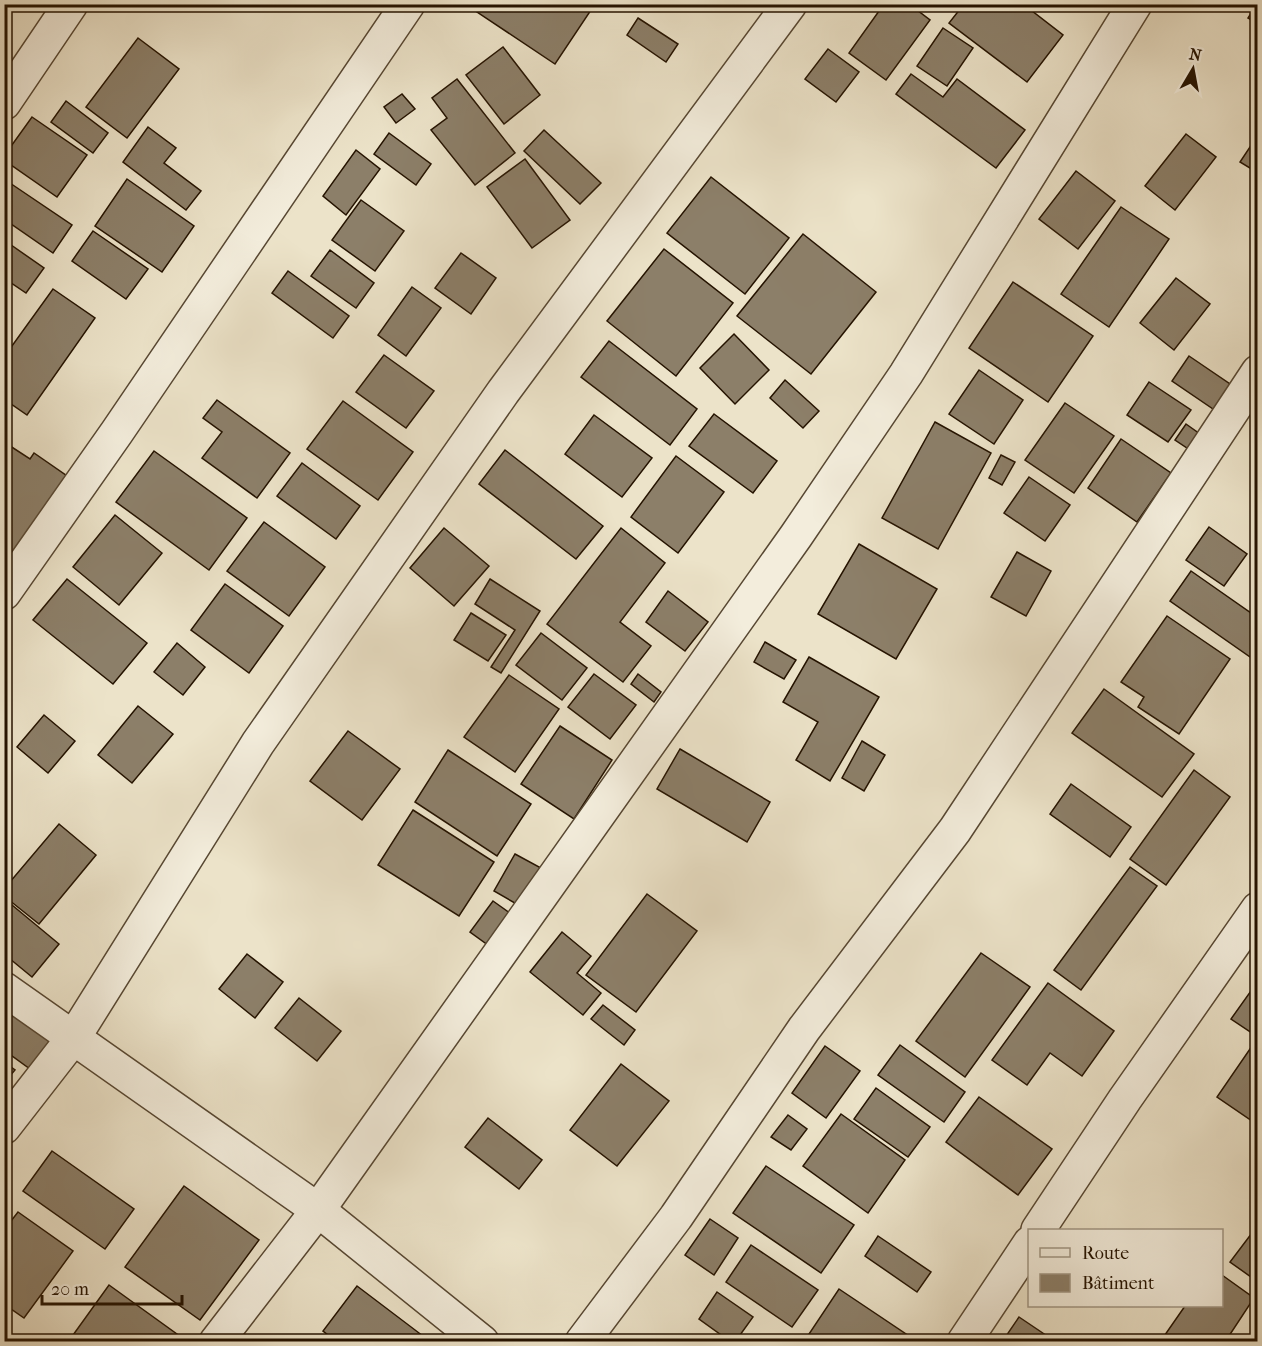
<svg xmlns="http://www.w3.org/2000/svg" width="1262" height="1346" viewBox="0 0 1262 1346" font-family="'IM FELL French Canon',serif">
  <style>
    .building { fill: #8c7f69; stroke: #251300; stroke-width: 1.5 }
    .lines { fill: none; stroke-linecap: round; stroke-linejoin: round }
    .minor-casing { stroke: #574732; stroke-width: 36 }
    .minor { stroke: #f3eddc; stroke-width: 33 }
  </style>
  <rect width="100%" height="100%" fill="#ece3c9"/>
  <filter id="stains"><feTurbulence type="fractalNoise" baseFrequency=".00333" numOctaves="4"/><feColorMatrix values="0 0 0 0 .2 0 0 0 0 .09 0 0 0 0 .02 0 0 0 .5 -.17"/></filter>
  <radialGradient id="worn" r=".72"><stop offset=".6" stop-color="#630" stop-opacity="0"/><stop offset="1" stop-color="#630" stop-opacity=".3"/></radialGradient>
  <g class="building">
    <polygon points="469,4 595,4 555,64 468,6"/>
    <polygon points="884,4 909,4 930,20 886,80 849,53"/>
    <polygon points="964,4 1023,4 1063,35 1027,82 949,23"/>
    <polygon points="1257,4 1258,4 1258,24 1248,18"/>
    <polygon points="638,18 678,44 666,62 627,35"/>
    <polygon points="943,28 973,48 947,86 917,66"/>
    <polygon points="138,38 179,69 127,138 86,107"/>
    <polygon points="503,47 540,95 504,124 466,75"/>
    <polygon points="828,49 859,72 836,102 805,79"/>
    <polygon points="911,74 943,97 957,79 1025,130 996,168 896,94"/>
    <polygon points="457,79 515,153 475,185 431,130 447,118 432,98"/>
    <polygon points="402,94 415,109 396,123 384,107"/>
    <polygon points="66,101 108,133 93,153 51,122"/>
    <polygon points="32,117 87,155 57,197 4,160 4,156"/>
    <polygon points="148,127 176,148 164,163 201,191 186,210 123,162"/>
    <polygon points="544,130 601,183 580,204 524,151"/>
    <polygon points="389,133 431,164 416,185 374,154"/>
    <polygon points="1186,134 1216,157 1175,210 1145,186"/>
    <polygon points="1258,135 1258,173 1240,162"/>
    <polygon points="356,150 380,169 346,215 323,196"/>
    <polygon points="525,159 570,220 532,248 487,187"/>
    <polygon points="1076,171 1115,201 1078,249 1039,219"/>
    <polygon points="711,177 789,238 745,294 667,233"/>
    <polygon points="4,179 72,225 53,253 4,219"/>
    <polygon points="127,179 194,226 162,272 95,226"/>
    <polygon points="361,200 404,231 375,271 332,240"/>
    <polygon points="1121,207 1169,239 1109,327 1061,294"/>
    <polygon points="93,231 148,269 126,299 72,261"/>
    <polygon points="803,234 876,292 811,374 737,316"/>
    <polygon points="4,240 44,268 26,293 4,278"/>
    <polygon points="664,249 733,303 676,376 607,321"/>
    <polygon points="330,250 374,283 356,308 311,276"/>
    <polygon points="461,253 496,278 471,314 435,288"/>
    <polygon points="288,271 349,316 333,338 272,293"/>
    <polygon points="1176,278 1210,304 1174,350 1140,323"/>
    <polygon points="1013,282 1093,336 1048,402 969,348"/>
    <polygon points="412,287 441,308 406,356 378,335"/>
    <polygon points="53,289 95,318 27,415 4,399 4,357"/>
    <polygon points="734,334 769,370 735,404 700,368"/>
    <polygon points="609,341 697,409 670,445 581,377"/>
    <polygon points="384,355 434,391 406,428 356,392"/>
    <polygon points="1189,356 1233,386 1216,411 1172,381"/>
    <polygon points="979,370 1023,400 994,444 949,414"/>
    <polygon points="785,380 819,411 803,428 770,398"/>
    <polygon points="1149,382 1191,410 1168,442 1127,415"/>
    <polygon points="217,400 290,453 257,498 202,458 222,432 203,418"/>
    <polygon points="343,401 413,452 378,500 307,449"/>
    <polygon points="1065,403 1114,436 1074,493 1025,460"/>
    <polygon points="714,414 777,461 753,493 689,446"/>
    <polygon points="594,415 652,458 622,497 565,454"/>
    <polygon points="935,422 991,453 938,549 882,518"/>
    <polygon points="1186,424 1207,439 1196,454 1175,440"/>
    <polygon points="1121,439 1171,473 1137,522 1088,488"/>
    <polygon points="4,442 30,459 34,453 70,478 14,558 4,552"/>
    <polygon points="505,450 603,526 576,559 479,484"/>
    <polygon points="154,451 247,518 209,570 116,502"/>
    <polygon points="1001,455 1015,462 1002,485 989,478"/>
    <polygon points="676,456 724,492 678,553 631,517"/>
    <polygon points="302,463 360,506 336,539 277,496"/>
    <polygon points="1029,477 1070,505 1045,541 1004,513"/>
    <polygon points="115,515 162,553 119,605 73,567"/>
    <polygon points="264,522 325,567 289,616 227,571"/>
    <polygon points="1209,527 1247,554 1224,586 1186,560"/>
    <polygon points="444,528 489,566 454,606 410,568"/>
    <polygon points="621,528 665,563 620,622 651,646 623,682 547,624"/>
    <polygon points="859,544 937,589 896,659 818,614"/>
    <polygon points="1017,552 1051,571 1026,616 991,597"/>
    <polygon points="1191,571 1258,618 1258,653 1253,659 1170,601"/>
    <polygon points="67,579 147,643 113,684 33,620"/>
    <polygon points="490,579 540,611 501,673 491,667 515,630 475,604"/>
    <polygon points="225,584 283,626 249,673 191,630"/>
    <polygon points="668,591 708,622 685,651 646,622"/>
    <polygon points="471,613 506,635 488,661 454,640"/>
    <polygon points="1167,616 1230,659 1179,734 1138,707 1144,697 1121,682"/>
    <polygon points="541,633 587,668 562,700 516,665"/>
    <polygon points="765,642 796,660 784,679 754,662"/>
    <polygon points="177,643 205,667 183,695 154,672"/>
    <polygon points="809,657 879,697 830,781 796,760 818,722 783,702"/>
    <polygon points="594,674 636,705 610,739 568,707"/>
    <polygon points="638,674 661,692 654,702 631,684"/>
    <polygon points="509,675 559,709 515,772 464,737"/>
    <polygon points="1104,689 1194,754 1162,797 1072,733"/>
    <polygon points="138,706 173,734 132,783 98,755"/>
    <polygon points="44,715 75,741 48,773 17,747"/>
    <polygon points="560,726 612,760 574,819 521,784"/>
    <polygon points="348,731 400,769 362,820 310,781"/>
    <polygon points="862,741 885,755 864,791 842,778"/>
    <polygon points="680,749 770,802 747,842 657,789"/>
    <polygon points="448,750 531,804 497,856 415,802"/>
    <polygon points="1194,770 1230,797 1166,885 1130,859"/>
    <polygon points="1071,784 1131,827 1110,857 1050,814"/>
    <polygon points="413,810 494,862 459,916 378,865"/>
    <polygon points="59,824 96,855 39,924 4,896 4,889"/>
    <polygon points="515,854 541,868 520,906 494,891"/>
    <polygon points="1130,867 1157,886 1081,990 1054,970"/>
    <polygon points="647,894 697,931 636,1012 586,975"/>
    <polygon points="493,901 514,916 492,948 470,932"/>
    <polygon points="12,905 59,944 32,977 4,954 4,915"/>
    <polygon points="562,932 591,956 577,973 601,993 583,1015 530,972"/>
    <polygon points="981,953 1030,987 965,1077 916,1041"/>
    <polygon points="247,954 283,982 255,1018 219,989"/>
    <polygon points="1258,981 1258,1037 1231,1019"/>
    <polygon points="1048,983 1114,1031 1082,1076 1050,1053 1027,1085 992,1060"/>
    <polygon points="299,998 341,1031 317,1061 275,1028"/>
    <polygon points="603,1005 635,1030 624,1045 591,1019"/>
    <polygon points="14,1008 54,1037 30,1069 4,1050 4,1021"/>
    <polygon points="900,1045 965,1092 944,1122 878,1075"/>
    <polygon points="825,1046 860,1071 826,1118 792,1093"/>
    <polygon points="1252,1046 1258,1050 1258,1125 1217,1097"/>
    <polygon points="4,1062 15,1070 4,1083"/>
    <polygon points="621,1064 669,1101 617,1166 570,1130"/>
    <polygon points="876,1088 930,1127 908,1157 854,1119"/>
    <polygon points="979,1097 1052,1149 1018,1195 946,1142"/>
    <polygon points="841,1114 905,1160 868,1213 803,1166"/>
    <polygon points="788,1115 807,1129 791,1150 771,1137"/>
    <polygon points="488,1118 542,1160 519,1189 465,1147"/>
    <polygon points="52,1151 134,1209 105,1249 23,1191"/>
    <polygon points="766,1166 854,1225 821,1273 733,1213"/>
    <polygon points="184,1186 259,1240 200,1320 125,1267"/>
    <polygon points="18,1212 73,1251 24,1318 4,1304 4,1230"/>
    <polygon points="710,1219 738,1238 714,1275 685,1255"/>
    <polygon points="1258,1225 1258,1282 1230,1262"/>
    <polygon points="878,1236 931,1272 917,1292 865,1256"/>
    <polygon points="751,1245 818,1290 792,1327 726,1282"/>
    <polygon points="1222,1275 1254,1298 1225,1342 1160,1342 1185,1306 1222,1306"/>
    <polygon points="109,1285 188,1342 68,1342"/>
    <polygon points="357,1286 423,1336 418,1342 337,1342 323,1331"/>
    <polygon points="839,1289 909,1336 905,1342 814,1342 807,1337"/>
    <polygon points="717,1292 753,1317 735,1342 731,1342 699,1319"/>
    <polygon points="1019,1317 1056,1342 1002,1342"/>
  </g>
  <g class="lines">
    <defs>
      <g id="minor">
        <polyline points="4,103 71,4"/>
        <polyline points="4,593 117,432 408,4"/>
        <polyline points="4,989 318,1210 482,1342"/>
        <polyline points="4,1127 74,1037 258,743 503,392 790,4"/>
        <polyline points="1038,1230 1125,1099 1258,909"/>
        <polyline points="216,1342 318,1210 796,536 906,374 1135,4"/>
        <polyline points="582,1342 676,1217 804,1029 955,830 1258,372"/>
        <polyline points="964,1342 1030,1243"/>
      </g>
    </defs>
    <use href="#minor" class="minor-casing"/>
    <use href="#minor" class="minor"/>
  </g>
  <rect width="1262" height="1346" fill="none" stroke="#ece3c9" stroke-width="24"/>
  <rect x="6" y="6" width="1250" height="1334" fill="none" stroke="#251300" stroke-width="3"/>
  <rect x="12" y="12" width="1238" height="1322" fill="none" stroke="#251300" stroke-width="1.5"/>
  <rect x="1028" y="1229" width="195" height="78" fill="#f3eddc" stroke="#a19684" stroke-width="1.5"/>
  <rect x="1040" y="1248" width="30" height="9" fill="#f3eddc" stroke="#a19684" stroke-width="1.5"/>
  <text x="1082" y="1259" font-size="18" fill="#251300">Route</text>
  <rect x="1040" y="1274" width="30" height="18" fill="#8c7f69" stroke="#a19684" stroke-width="1.5"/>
  <text x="1082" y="1289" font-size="18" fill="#251300">Bâtiment</text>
  <g transform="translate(1193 69) rotate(10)" stroke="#f3eddc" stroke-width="4.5" paint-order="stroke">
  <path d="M0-4.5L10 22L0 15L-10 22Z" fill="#251300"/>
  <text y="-9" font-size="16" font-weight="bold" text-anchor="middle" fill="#251300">N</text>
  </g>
  <path d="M42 1295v9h140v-9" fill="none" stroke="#251300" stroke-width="3"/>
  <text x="51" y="1295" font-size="18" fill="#251300" stroke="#f3eddc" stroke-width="4.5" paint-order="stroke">20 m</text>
  <rect width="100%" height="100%" filter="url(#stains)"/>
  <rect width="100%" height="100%" fill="url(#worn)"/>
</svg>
